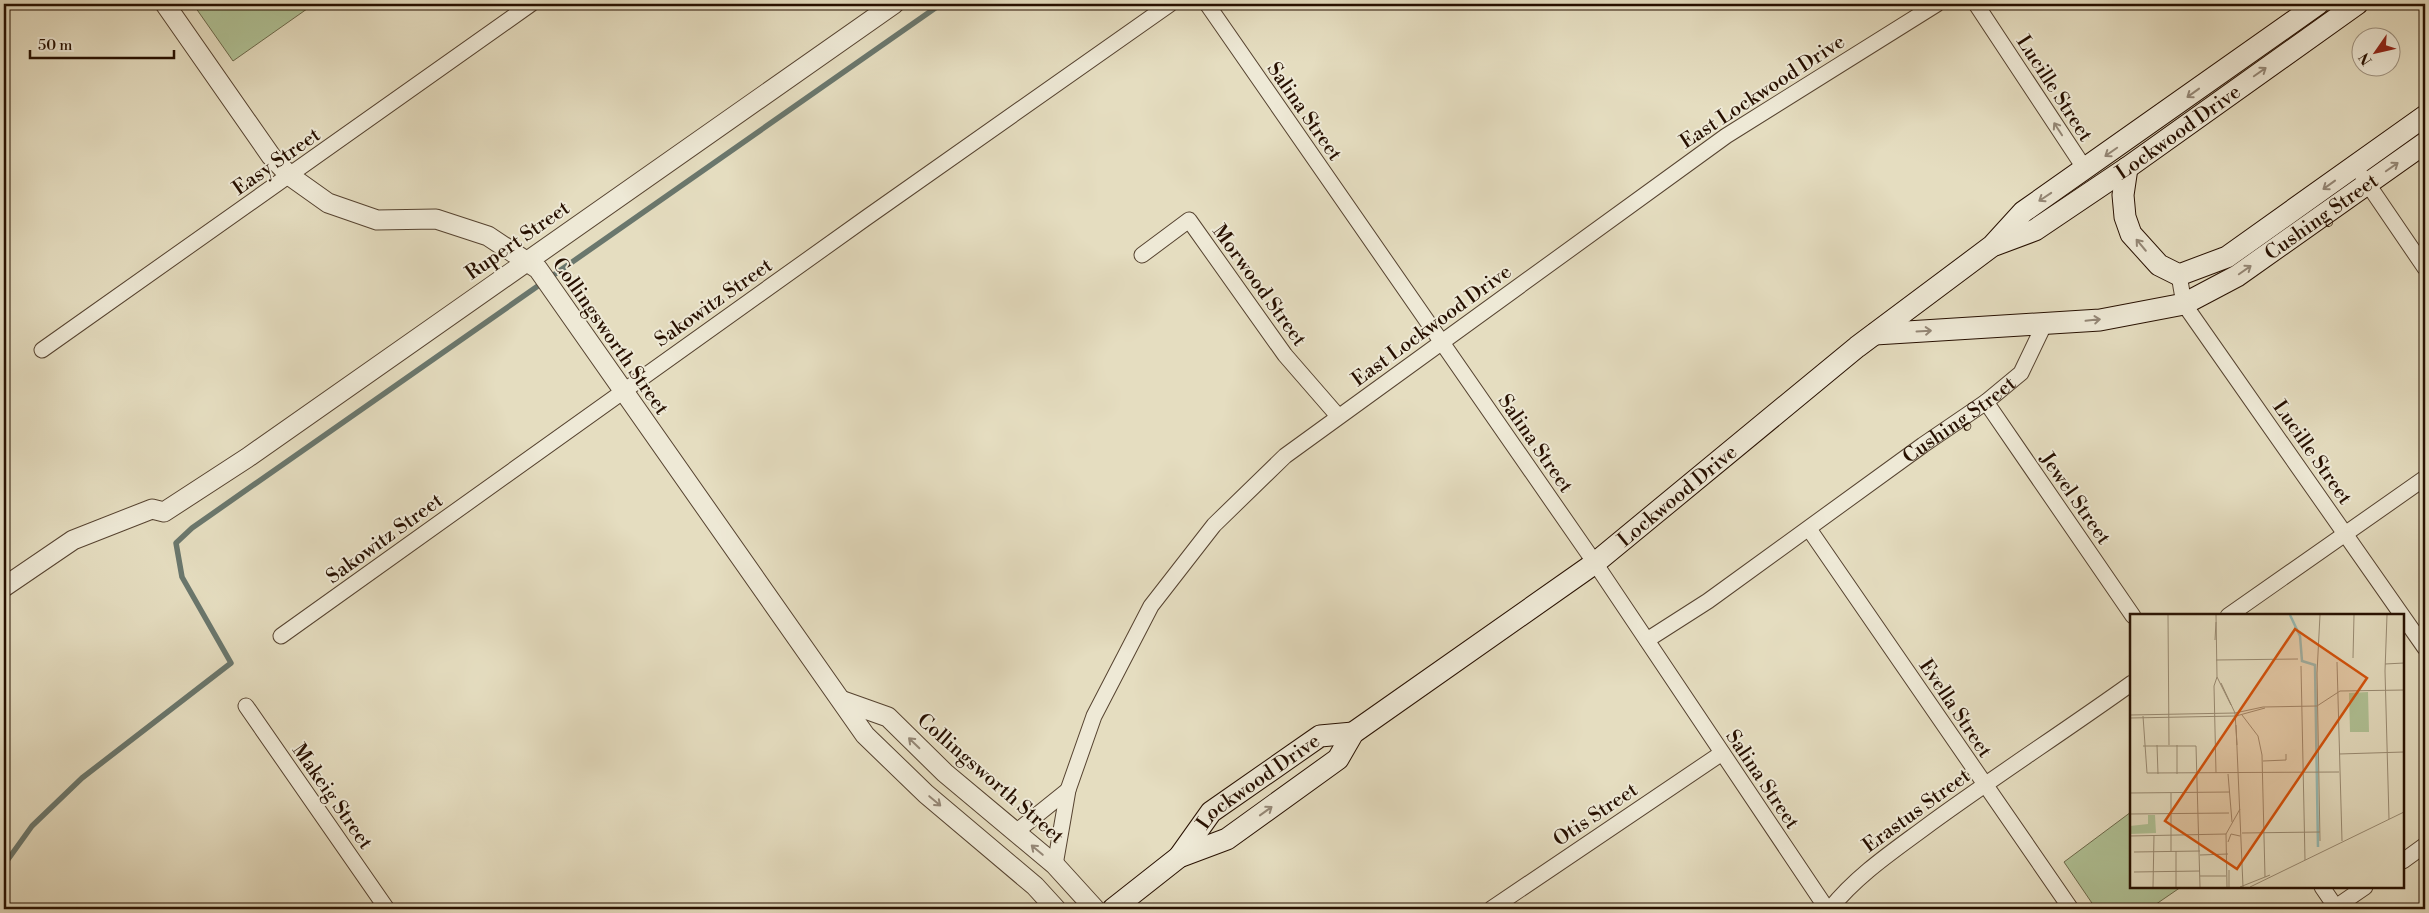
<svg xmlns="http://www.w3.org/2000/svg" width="2429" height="913" viewBox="0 0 2429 913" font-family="'Libre Bodoni',serif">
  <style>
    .green { fill: #b0c296; stroke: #6c694b }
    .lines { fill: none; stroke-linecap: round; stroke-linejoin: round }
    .stream { stroke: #6a776d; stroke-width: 5.5 }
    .minor-casing { stroke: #564330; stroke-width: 17 }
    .tertiary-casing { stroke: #564330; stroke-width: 21 }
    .secondary-casing { stroke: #271000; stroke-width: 23 }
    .minor { stroke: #eee9d6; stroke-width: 15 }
    .tertiary { stroke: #eee9d6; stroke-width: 19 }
    .secondary { stroke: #eee9d6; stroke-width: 21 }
    .oneway { stroke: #948776 }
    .labels { text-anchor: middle; stroke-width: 4; stroke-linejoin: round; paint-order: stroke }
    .street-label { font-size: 20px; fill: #271000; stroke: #eee9d6 }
    .inset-river { fill: none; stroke: #96bbb5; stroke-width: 2.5 }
    .inset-road { fill: none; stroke: #998b73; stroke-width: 1 }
    .view { fill: #d5520b; fill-opacity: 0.15; stroke: #d5520b; stroke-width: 2.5 }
    .inset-edge { fill: none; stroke: #271000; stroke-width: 2.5 }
  </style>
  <rect width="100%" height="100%" fill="#e5ddc0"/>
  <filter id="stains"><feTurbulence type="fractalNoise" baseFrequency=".004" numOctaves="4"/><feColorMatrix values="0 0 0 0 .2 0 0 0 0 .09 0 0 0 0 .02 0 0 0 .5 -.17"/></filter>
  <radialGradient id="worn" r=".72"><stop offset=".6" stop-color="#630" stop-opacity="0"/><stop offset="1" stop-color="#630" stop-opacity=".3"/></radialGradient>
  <g class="green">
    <polygon points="193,4 314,4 233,61"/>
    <polygon points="2131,812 2132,887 2181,887 2149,909 2096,909 2064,862"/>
  </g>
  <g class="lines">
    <polyline class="stream" points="4,865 32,826 82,778 231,663 182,577 176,543 192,528 941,4"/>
    <defs>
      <g id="minor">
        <polyline points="1207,4 1595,563 1827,909"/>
        <polyline points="1976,4 2085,169"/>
        <polyline points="2363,177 2425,268"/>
        <polyline points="1142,255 1189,220 1285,355 1338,416"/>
        <polyline points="2179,275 2184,304 2425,648"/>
        <polyline points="42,350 531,4"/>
        <polyline points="1986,402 2133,616"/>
        <polyline points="1809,529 2071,909"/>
        <polyline points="2228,616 2425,478"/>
        <polyline points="281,636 866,218 1170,4"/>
        <path id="s1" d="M1647,640L1708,601L1923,445L1986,402L2021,373L2044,325"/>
        <polyline points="246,706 387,909"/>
        <polyline points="1016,832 1068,790"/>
        <polyline points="2403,861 2425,845"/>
        <polyline points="1055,865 1068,790 1094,716 1151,606 1214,525 1285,456 1726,136 1937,4"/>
        <polyline points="2322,887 2337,909"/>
        <polyline points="1491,909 1722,753"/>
        <path d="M1830,909C1858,874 1895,850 1931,823C1997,775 2065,731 2132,683"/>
        <polyline points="2333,909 2365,887"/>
      </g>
      <g id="tertiary">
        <polyline points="165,4 271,156 290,176 328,203 377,220 436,219 488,236 538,269 865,735 926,794 1035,886 1056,909"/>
        <polyline points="4,587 73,540 152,509 164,512 247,458 894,4"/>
        <polyline points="843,701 888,717 945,773 1055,865 1095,909"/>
      </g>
      <g id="secondary">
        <polyline points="2127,168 2123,195 2125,217 2131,234 2159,265 2179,275 2227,257 2425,116"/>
        <path id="s2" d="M1995,245L2035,230L2127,168L2357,4"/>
        <path id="s3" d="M1875,334L2100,320L2184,304L2237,276L2425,143"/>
        <path id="s4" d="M1179,857L1211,812L1320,736L1353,733"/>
        <path id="s5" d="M1113,909L1179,857L1227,839L1338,759L1353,733L1595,563L1857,347L1992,246L2023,212L2318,4"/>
      </g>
    </defs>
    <use href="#minor" class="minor-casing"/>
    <use href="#tertiary" class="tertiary-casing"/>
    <use href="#secondary" class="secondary-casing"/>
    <use href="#minor" class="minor"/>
    <use href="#tertiary" class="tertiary"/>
    <use href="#secondary" class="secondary"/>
  </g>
  <defs><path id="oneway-shaft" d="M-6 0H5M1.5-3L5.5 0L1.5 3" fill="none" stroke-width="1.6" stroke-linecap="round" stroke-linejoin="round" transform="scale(1.25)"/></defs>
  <g class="oneway">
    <use href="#oneway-shaft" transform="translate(2260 72) rotate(-35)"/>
    <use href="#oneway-shaft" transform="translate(2193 93) rotate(144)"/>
    <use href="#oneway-shaft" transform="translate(2058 129) rotate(-123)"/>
    <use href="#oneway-shaft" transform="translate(2111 152) rotate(145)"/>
    <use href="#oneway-shaft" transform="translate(2392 167) rotate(-35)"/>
    <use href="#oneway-shaft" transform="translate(2329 185) rotate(144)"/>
    <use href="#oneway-shaft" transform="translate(2045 197) rotate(146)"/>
    <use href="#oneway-shaft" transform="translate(2141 245) rotate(-130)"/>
    <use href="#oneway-shaft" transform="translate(2245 270) rotate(-35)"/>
    <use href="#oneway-shaft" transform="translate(2093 320) rotate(-6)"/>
    <use href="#oneway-shaft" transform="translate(1924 331) rotate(-3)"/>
    <use href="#oneway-shaft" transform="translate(914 743) rotate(-136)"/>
    <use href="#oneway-shaft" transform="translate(935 801) rotate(40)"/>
    <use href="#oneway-shaft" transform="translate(1266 811) rotate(-36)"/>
    <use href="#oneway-shaft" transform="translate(1037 850) rotate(-140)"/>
  </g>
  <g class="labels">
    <g class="street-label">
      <text transform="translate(2055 88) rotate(57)" y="7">Lucille Street</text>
      <text transform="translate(1762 91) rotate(-33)" y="7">East Lockwood Drive</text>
      <text transform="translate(1305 111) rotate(55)" y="7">Salina Street</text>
      <text dy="7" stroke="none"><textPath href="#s2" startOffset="216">Lockwood Drive</textPath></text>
      <text transform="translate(276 161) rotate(-35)" y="7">Easy Street</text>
      <text dy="7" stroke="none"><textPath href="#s3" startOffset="474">Cushing Street</textPath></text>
      <text transform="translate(517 240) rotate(-35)" y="7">Rupert Street</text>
      <text transform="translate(1260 285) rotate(54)" y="7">Morwood Street</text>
      <text transform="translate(713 302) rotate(-35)" y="7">Sakowitz Street</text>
      <text transform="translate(1431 325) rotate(-36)" y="7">East Lockwood Drive</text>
      <text transform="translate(611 336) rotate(55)" y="7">Collingsworth Street</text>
      <text dy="7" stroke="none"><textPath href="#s1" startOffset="382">Cushing Street</textPath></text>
      <text transform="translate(1536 443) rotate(55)" y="7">Salina Street</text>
      <text transform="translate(2313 452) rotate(55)" y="7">Lucille Street</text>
      <text dy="7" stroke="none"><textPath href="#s5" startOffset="704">Lockwood Drive</textPath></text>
      <text transform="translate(2076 498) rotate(55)" y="7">Jewel Street</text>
      <text transform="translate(384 538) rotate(-36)" y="7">Sakowitz Street</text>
      <text transform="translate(1956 708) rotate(56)" y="7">Evella Street</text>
      <text transform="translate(991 778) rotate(41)" y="7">Collingsworth Street</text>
      <text transform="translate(1763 779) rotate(56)" y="7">Salina Street</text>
      <text dy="7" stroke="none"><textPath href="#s4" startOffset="111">Lockwood Drive</textPath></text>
      <text transform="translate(333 796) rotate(55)" y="7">Makeig Street</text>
      <text transform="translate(1916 810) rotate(-36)" y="7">Erastus Street</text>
      <text transform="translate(1595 814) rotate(-34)" y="7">Otis Street</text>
    </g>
  </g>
  <g transform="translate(2130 614)">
    <rect width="274" height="274" fill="#e5ddc0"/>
    <path d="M238,78L239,118H220L219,79ZM18,201H25L26,219L0,220V212L18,210Z" fill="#b0c296"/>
    <path class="inset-river" d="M160,1L170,22L172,47L185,51L188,233"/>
    <path class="inset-road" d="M38,1L39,131M86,1L87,63L101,91M257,1L255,57L259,205M85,26L86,8M223,44L224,1M86,46L168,45M207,48L212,227M255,50L274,49M171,52L175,246M91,69L105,99L107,131M105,99L133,93L187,92L210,77L274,76M0,101L105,99M112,101L128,122L132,141L135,263M13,102L17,159L209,158M106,102L135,94M0,104L106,102M106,111L113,273M27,131L28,160M47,131V160M13,132H66L70,273M209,140L274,138M133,147L156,146V140M86,159L84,72L87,63M98,160L102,208M0,179L99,178M41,179V237M0,200L99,199M112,219L190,218M0,222L96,220M190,227L187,59L190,1M98,228L101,220L110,222M46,237V273M4,238L70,237M70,241L98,240M99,256V273M4,258L70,257M70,262H96M23,273L24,221M97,273L96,220L110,195M110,273L140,261M120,273L274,198"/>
    <path class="view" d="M165,15L237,64L107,255L35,207Z"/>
    <rect width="274" height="274" class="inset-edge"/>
  </g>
  <rect width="2429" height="913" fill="none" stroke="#e5ddc0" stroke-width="20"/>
  <rect x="5" y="5" width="2419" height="903" fill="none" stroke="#271000" stroke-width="2.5"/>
  <rect x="10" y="10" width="2409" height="893" fill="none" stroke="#271000"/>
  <g transform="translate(2376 52) rotate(236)"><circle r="24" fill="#eee9d6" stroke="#9e9280"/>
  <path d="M0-4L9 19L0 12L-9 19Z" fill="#8f2418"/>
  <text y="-8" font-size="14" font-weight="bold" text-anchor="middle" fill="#271000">N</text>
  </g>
  <path d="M30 50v8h144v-8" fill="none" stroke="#271000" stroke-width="2.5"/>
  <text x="38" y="50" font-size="15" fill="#271000" stroke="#eee9d6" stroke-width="4" paint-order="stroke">50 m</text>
  <rect width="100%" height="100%" filter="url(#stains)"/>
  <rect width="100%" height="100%" fill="url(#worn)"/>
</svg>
